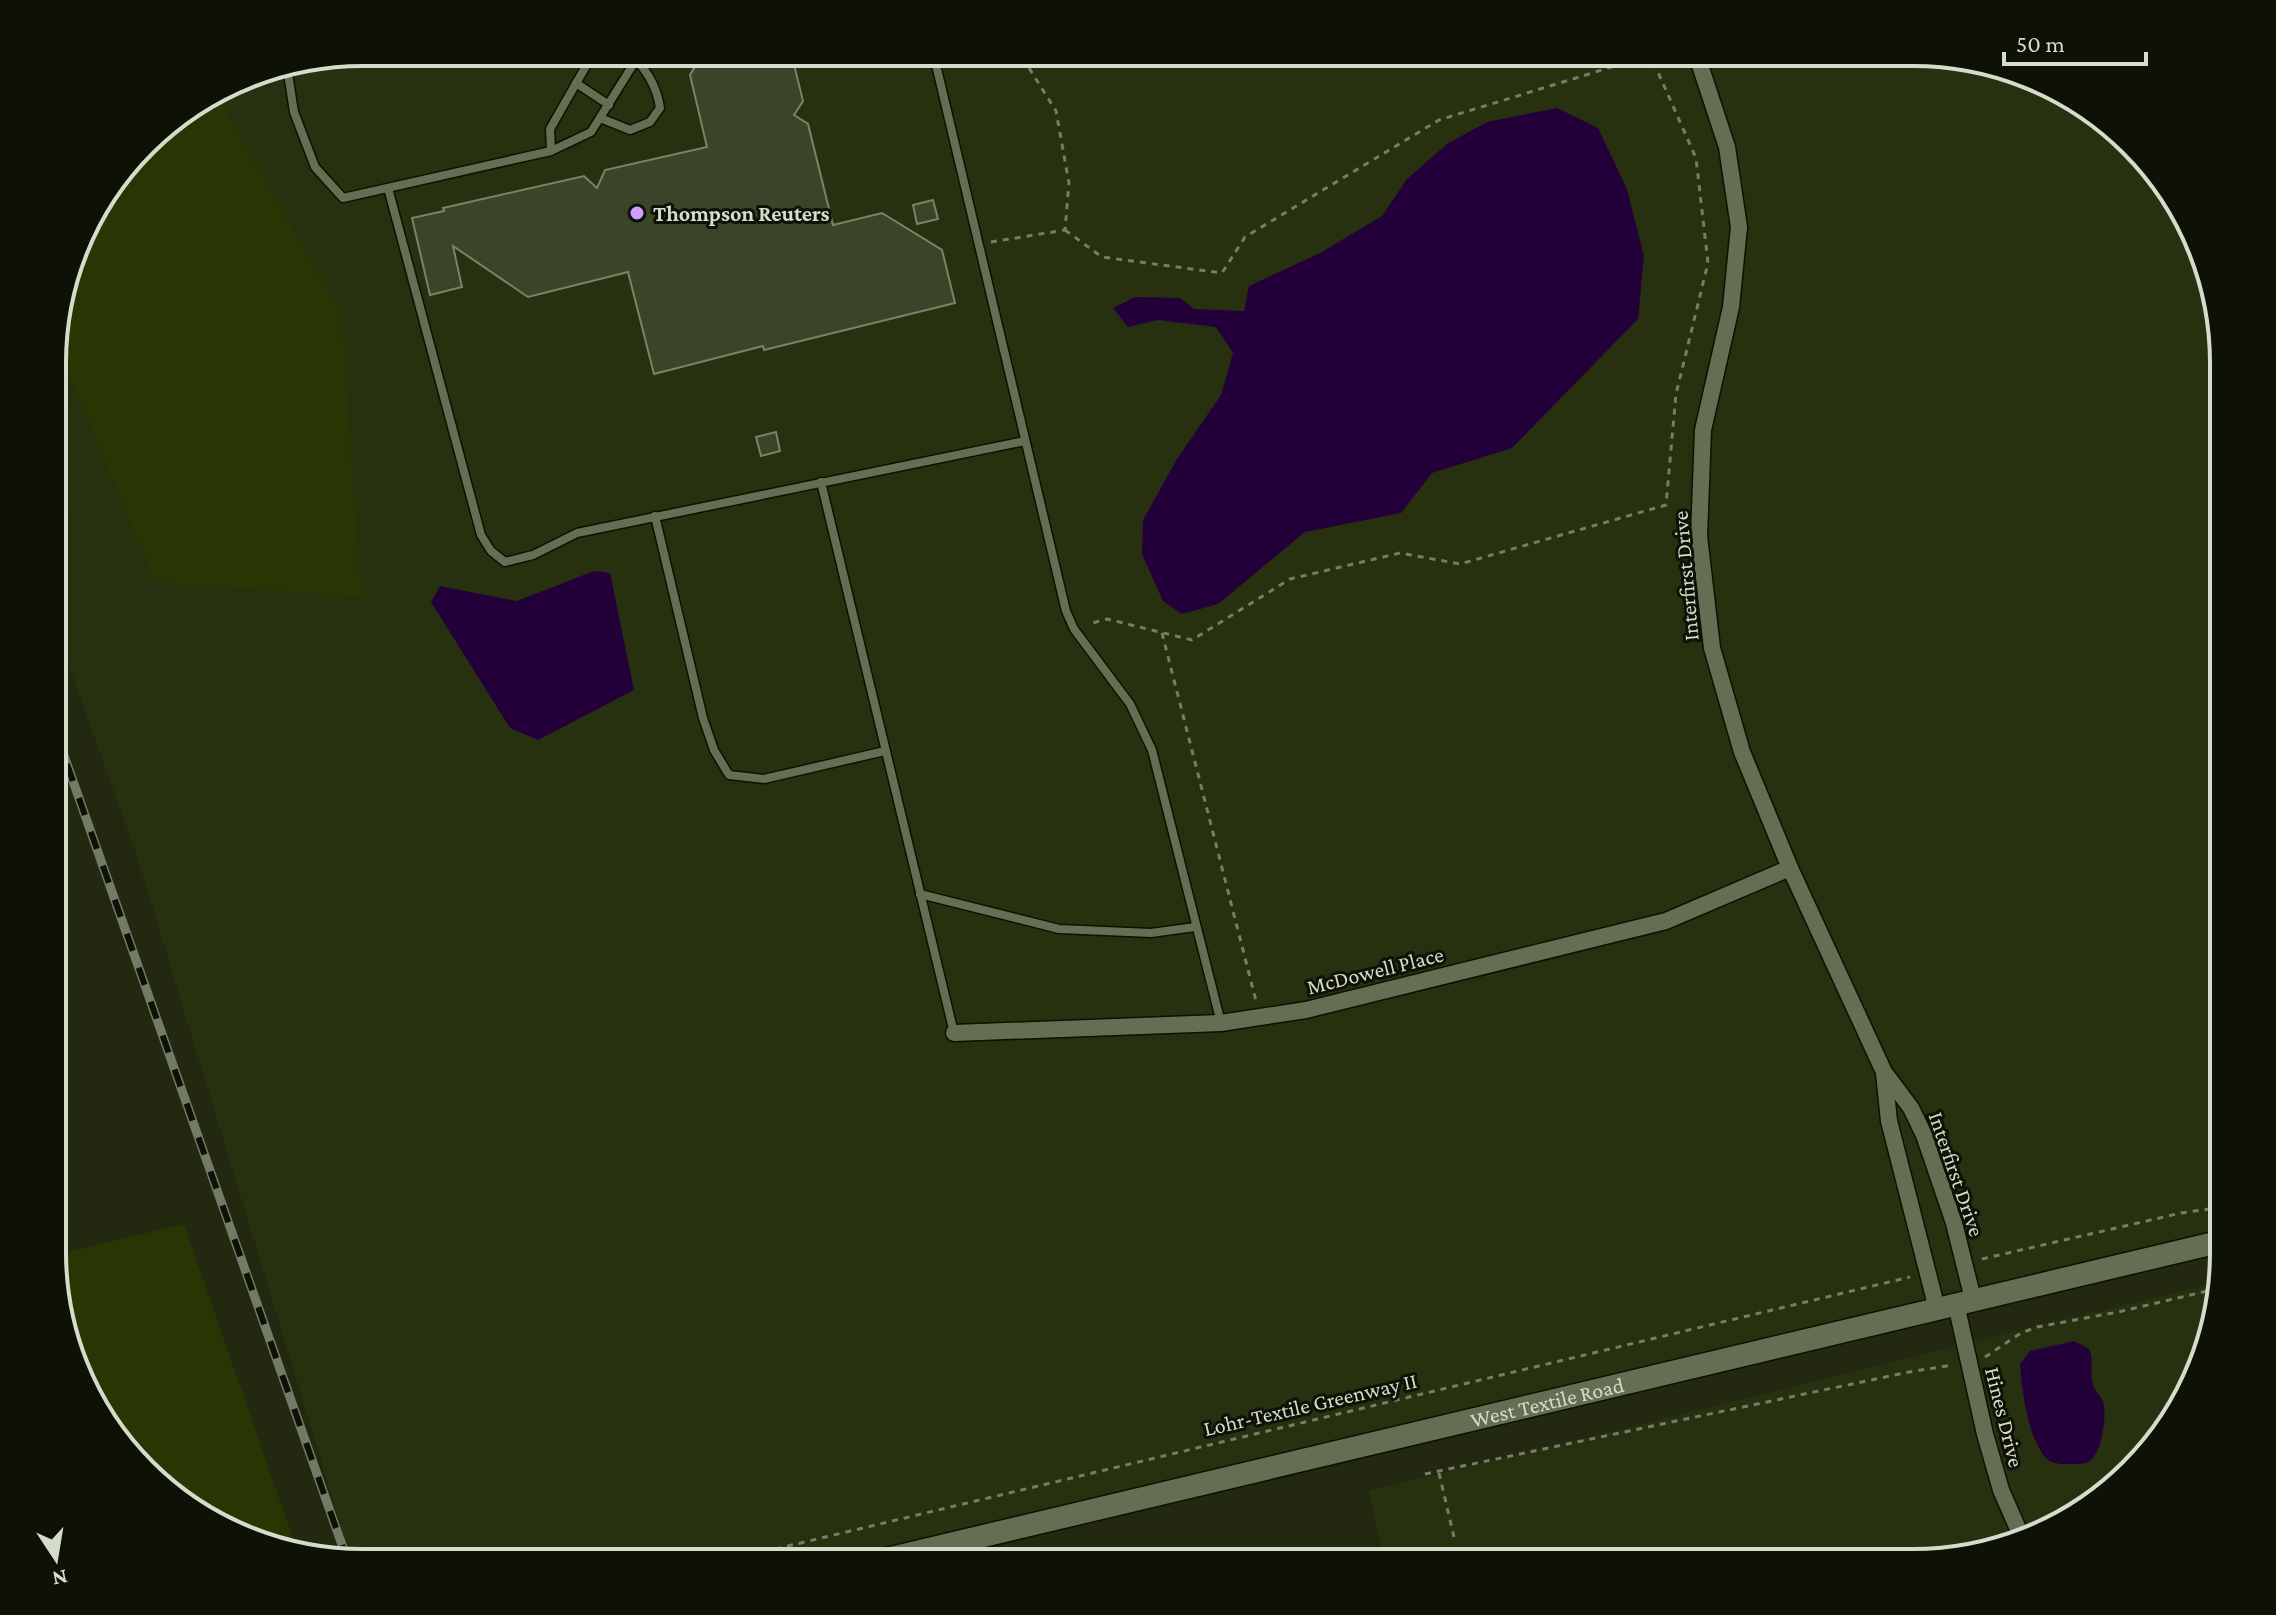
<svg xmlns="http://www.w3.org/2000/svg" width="2276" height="1615" viewBox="0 0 2276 1615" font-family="'Crimson Pro',serif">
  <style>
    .built { fill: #27300f }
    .green { fill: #293603 }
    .water { fill: #24003a }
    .building { fill: #3b4429; stroke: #798366; stroke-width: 2 }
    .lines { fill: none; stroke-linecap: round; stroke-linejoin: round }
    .lane-casing { stroke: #0b1200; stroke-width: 11 }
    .street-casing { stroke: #0b1200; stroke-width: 19 }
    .secondary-casing { stroke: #0b1200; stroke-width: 25 }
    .path { stroke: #767c67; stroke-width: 3; stroke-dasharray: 6 6; stroke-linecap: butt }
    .lane { stroke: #646e52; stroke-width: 8 }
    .street { stroke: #646e52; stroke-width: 16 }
    .secondary { stroke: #646e52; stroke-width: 22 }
    .rail-casing { stroke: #737a65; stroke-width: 9 }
    .rail { stroke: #0d1106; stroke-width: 6; stroke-dasharray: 18; stroke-linecap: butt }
    .poi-dot { fill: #d19dfe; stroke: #0d1106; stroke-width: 3 }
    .labels { text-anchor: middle; stroke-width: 6; stroke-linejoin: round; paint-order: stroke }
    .poi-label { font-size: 22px; font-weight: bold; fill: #d6dccc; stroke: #0d1106; text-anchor: start }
    .street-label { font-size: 22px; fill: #d6dccc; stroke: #0d1106 }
    .rim { fill: none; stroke: #d6dccc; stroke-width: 4 }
  </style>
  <rect width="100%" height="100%" fill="#222910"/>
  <g class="built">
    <polygon points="363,52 1933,53 2014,69 2103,116 2192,225 2223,343 2223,1241 870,1563 352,1562 136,853 55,627 55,323 84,225 157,129 244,75"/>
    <polygon points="2222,1281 2207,1353 2160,1442 2051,1531 1914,1563 1385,1563 1369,1491"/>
  </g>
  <g class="green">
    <polygon points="223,88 225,109 342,315 361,597 155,582 55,340 55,322 84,225 157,129"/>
    <polygon points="184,1224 298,1553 262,1546 173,1499 93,1407 55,1292 55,1255"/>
  </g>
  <g class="water">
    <polygon points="1557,108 1598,128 1627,189 1644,256 1638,319 1512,448 1432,473 1401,513 1305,532 1218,604 1182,614 1163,601 1142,554 1143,520 1177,459 1221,395 1233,353 1216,327 1158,320 1128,327 1113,308 1135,297 1180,298 1194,309 1244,311 1249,286 1320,253 1382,216 1407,179 1447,144 1487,122"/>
    <polygon points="594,571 610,573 634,690 538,740 510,728 431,602 440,586 517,601"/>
    <path d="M2074,1341L2089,1349C2095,1361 2089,1373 2093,1385C2095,1393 2103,1396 2104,1406C2106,1419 2102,1449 2092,1459C2086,1465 2076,1464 2069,1464C2060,1464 2052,1464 2046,1458C2028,1439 2022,1390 2020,1364L2030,1351Z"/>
  </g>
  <g class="building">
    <polygon points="704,52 791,52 803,101 794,115 808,124 833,225 882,213 942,250 955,303 764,350 763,346 654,374 628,272 528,297 453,246 462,287 430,295 412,218 444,211 443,208 584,176 597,188 605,170 707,147 690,75"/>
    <polygon points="933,200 938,219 917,224 913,205"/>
    <polygon points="776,432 780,451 761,456 756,437"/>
  </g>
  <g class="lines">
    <defs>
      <g id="lane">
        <polyline points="933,52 1066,611 1074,629 1130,704 1152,750 1221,1023"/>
        <polyline points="287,67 294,112 315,167 343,198 551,151 591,132 641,52"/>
        <polyline points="576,83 609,105"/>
        <path d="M600,118L630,130L650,122L660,108C657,88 649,75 637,60"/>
        <polyline points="551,151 550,129 594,52"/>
        <polyline points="388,188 481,535 491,551 505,562 533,555 577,533 1025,441"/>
        <polyline points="821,482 954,1033"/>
        <polyline points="655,516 703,718 714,750 729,775 764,779 885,751"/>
        <polyline points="920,894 1059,929 1151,933 1195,927"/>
      </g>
      <g id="street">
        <polyline points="1696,53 1727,147 1739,227 1731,307 1703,430 1699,536 1712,648 1742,752 1790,868 1884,1072 1911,1108 1924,1135 1954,1223 1973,1299"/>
        <polyline points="954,1033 1221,1023 1306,1010 1666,921 1790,868"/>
        <polyline points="1884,1073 1889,1121 1937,1309"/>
        <polyline points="1956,1304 1985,1434 2001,1490 2022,1538"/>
      </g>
      <g id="secondary">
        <path id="s1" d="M870,1563L2223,1241"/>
      </g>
    </defs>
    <use href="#lane" class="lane-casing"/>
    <use href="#street" class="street-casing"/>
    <use href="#secondary" class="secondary-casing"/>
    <g class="path">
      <polyline points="1065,230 1102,257 1222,273 1245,237 1439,120 1615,66 1653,61 1696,158 1708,263 1676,394 1666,505 1460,564 1400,553 1290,579 1192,640 1107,619 1089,624"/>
      <polyline points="991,242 1065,230 1069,183 1056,111 1019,52"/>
      <polyline points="1162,633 1256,1001"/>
      <polyline points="1982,1259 2181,1213 2223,1207"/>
      <polyline points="1985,1357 2021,1333 2037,1327 2118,1312 2220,1288"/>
      <polyline points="1439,1473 1454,1537"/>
      <polyline points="1425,1474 1909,1372 1953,1365"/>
      <polyline points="1459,1556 1461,1563"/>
      <polyline points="717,1563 1910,1277"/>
    </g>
    <use href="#lane" class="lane"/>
    <use href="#street" class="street"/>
    <use href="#secondary" class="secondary"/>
    <defs>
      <polyline id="rail" points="55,730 348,1562"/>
    </defs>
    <use href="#rail" class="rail-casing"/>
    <use href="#rail" class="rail"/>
  </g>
  <circle class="poi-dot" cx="637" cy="213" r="8"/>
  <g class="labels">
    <g class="poi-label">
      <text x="653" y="221">Thompson Reuters</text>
    </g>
    <g class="street-label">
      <text transform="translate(1685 576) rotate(-95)" y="8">Interfirst Drive</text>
      <text transform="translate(1375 970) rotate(-14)" y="8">McDowell Place</text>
      <text transform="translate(1957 1174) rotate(71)" y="8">Interfirst Drive</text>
      <text dy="8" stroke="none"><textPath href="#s1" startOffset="696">West Textile Road</textPath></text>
      <text transform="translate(1310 1404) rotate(-13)" y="8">Lohr-Textile Greenway II</text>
      <text transform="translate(2005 1417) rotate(76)" y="8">Hines Drive</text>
    </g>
  </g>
  <path d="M0 0H2276V1615H0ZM363 66H1913A297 297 0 0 1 2210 363V1252A297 297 0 0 1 1913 1549H363A297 297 0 0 1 66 1252V363A297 297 0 0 1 363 66Z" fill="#0d1106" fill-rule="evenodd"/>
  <path class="rim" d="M363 66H1913A297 297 0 0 1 2210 363V1252A297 297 0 0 1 1913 1549H363A297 297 0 0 1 66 1252V363A297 297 0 0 1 363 66Z"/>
  <g transform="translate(56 1559) rotate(168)" stroke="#0d1106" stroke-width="6" paint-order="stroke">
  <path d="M0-6L14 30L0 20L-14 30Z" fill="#d6dccc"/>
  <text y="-12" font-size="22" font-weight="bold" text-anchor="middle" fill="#d6dccc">N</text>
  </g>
  <path d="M2004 52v12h142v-12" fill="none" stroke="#d6dccc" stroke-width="4"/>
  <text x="2016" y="52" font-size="24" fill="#d6dccc" stroke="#0d1106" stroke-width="6" paint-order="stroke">50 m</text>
</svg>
